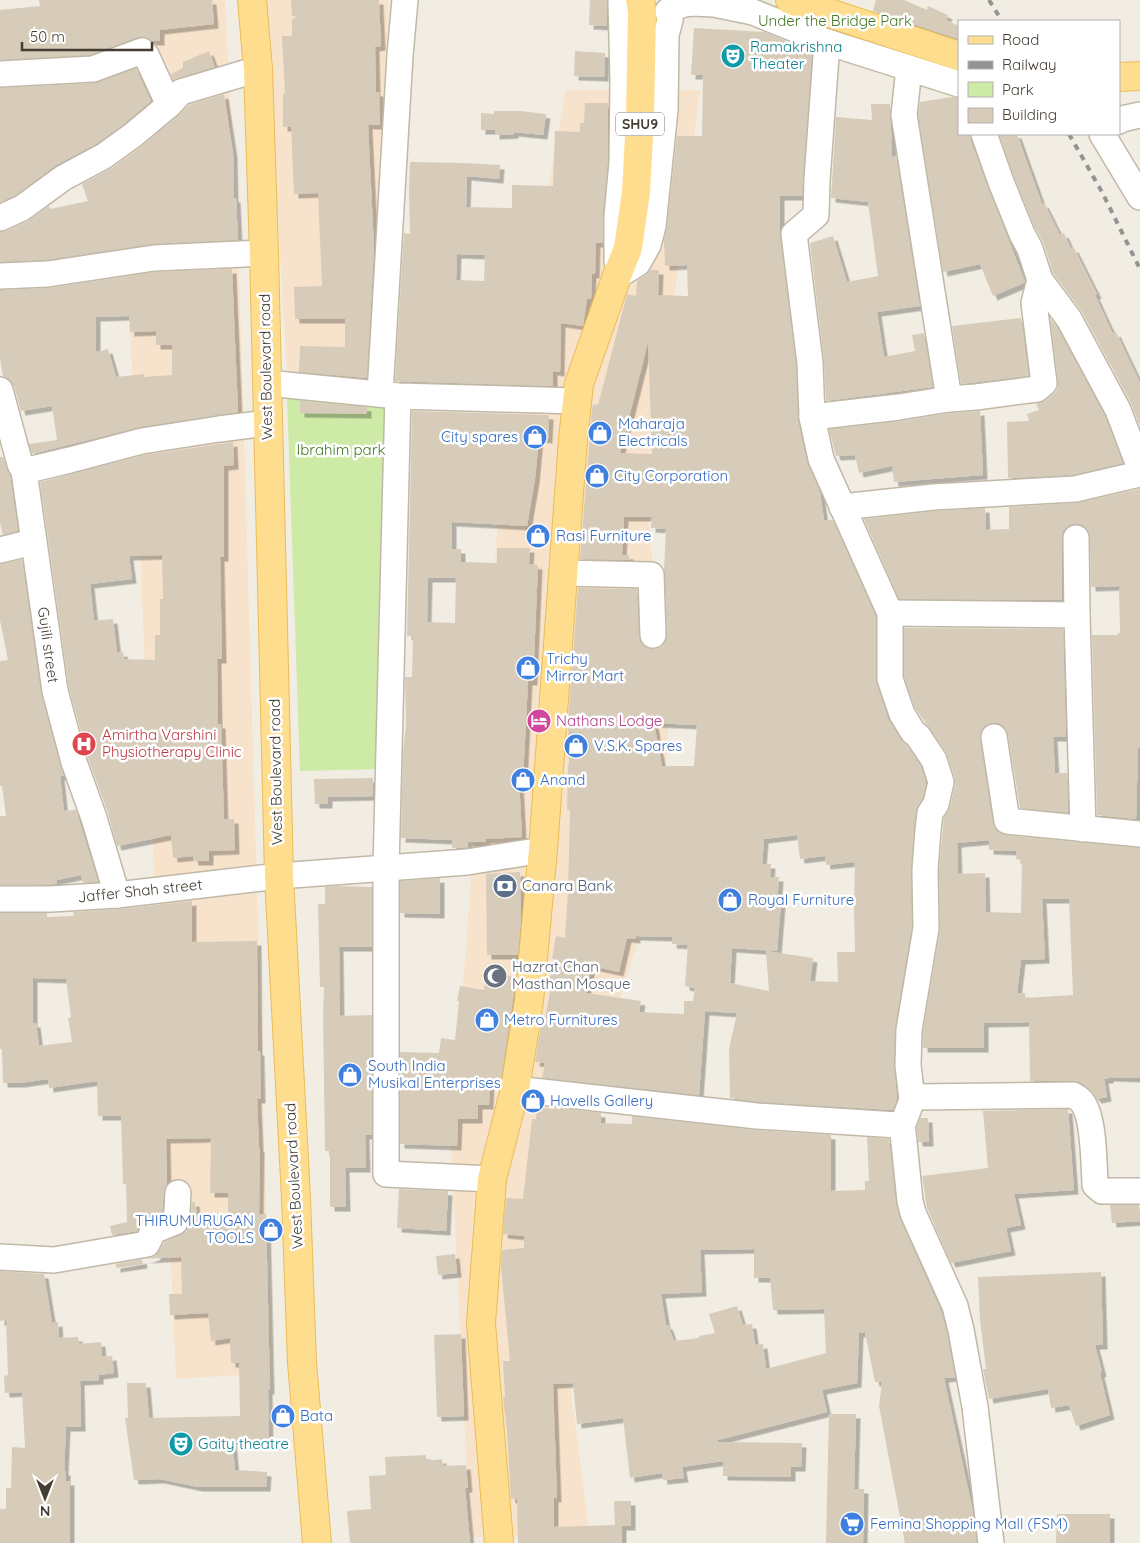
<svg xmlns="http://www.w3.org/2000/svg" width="1140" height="1543" viewBox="0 0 1140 1543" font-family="Quicksand,sans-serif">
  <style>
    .commercial { fill: #f7e3cb }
    .green { fill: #cdeaa7 }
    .building { fill: #d7cbba; fill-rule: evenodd; filter: url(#shadow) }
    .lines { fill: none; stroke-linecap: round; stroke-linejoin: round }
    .minor-casing { stroke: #c1b8a7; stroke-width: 28 }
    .major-casing { stroke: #eabc58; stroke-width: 30 }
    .minor { stroke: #fff; stroke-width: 25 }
    .major { stroke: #ffdd8e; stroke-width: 28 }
    .rail { stroke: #939393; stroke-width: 4; stroke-dasharray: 6 6; stroke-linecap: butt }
    .labels { text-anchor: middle; stroke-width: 5; stroke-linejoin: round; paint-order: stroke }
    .shield { fill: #fff; stroke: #7c7770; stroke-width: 1 }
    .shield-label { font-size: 14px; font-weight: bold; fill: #443d32 }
    .park-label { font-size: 15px; fill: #447823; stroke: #fff }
    .culture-label { font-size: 15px; fill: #0d838f; stroke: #fff; text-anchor: start }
    .street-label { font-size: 15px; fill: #443d32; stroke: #fff }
    .shop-label { font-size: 15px; fill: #366cbe; stroke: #fff; text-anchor: start }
    .hotel-label { font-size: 15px; fill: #b23c85; stroke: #fff; text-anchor: start }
    .health-label { font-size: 15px; fill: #be3a42; stroke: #fff; text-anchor: start }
    .service-label { font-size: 15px; fill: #4e5e75; stroke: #fff; text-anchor: start }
    .worship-label { font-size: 15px; fill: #5b616d; stroke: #fff; text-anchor: start }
  </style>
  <defs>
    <filter id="shadow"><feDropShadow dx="4.5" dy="4.5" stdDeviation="0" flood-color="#0004"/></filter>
  </defs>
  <rect width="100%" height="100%" fill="#f2ede2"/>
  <g class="commercial">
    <polygon points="116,0 225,0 240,300 271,1373 176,1379"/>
    <polygon points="265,0 389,0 370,380 287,374"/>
    <polygon points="566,90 700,90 648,509 668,734 659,872 572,1156 561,1315 590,1536 470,1537 451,1145 505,426"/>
  </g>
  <polygon class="green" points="287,397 394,400 383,769 300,771"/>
  <g class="building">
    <polygon points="39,0 212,0 214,24 160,30 160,41 153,41 145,37 138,37 90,55 0,60 0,10 40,6"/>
    <polygon points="291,0 379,0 381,46 375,47 376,92 379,92 380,125 368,125 374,248 367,378 299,372 300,346 345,347 345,319 295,319 294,287 322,286 318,193 294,194 291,127 283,127 283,94 285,94 282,36 292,36 292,19 297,17 296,16 292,16"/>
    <polygon points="590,0 607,0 607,26 589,25"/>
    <polygon points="876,0 904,0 927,10 928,6 948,15 946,20 959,26 959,39 873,11"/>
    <path d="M694,28L765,32L786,41V44L796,45L812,51L802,196H780V236L796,364L798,420L807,462L820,492L824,520H833L876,616V679L888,719L901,740L907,746L921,766L926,783L923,798L916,811L914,829L911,870L912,927L895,1028L894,1065L897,1098L893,1110L758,1102L730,1098L729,1049L737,1013L705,1011L699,1095L542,1078L545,1063L535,1062L542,1018L545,1019L551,986L548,985L554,959L552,958L556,936L565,938L568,892L570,810H567L568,764H569L568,721L578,588L637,589L639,635L641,643L647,648L654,649L661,647L665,642L667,635L664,570L666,529L651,528L652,517H624L622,555H629V560L580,559L592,409L593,404L598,405L627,294L636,296L637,281L646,275L651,270H659L658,295L688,296L687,265L665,266L664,240L667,227L677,136H702L703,75H691ZM648,342L652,454L620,453ZM654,723L697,725L694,766H662ZM797,835L800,859L825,856L826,865L855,862L854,908L855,952H837L838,982L810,981L813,958L766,951L769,991L730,983L732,948L777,951L781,903H777L779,877H770L771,864H762L764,839ZM636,936L673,937L672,944L688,945L685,986L695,988L693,1001H684V1014L639,1012L641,1001L586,993L591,966L619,972L627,938L636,939Z"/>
    <polygon points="209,51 215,67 173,80 171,74 183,68 183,62"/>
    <polygon points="575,51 605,53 604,77 574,76"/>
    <polygon points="136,68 151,101 124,124 96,144 56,165 15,196 0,202 0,88 94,83"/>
    <polygon points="224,94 233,153 234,198 236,198 238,240 153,244 47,260 0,262 0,232 6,231 28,221 49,206 50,209 88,201 82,184 112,168 141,147 178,116 189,105"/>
    <polygon points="952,97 959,98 959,134 970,134 970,139 988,187 1025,282 1024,283 993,296 980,264 943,272 918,115 920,102"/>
    <path d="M585,103H608V162L603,215V243H596L595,274H592L591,299H587L583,326L561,323L560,372L553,371V386L395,381L404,233L410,234L409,189L410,162L464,163L500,165L499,179L467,176L466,207L512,208V185L553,186L555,131L580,132V123H584ZM457,254L485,255L484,281L456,280Z"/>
    <polygon points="871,104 890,104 892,157 896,156 920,306 877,312 884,357 915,351 912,335 924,333 933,387 826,401 824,361 810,243 833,236 847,282 878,276 868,202 831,198 836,117 872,120"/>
    <polygon points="494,111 520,111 546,114 543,135 514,132 514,134 495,135 495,130 481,130 481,113 494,114"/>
    <polygon points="999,134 1017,134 1042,204 1044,203 1060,235 1064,233 1071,249 1074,248 1097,294 1095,295 1113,334 1116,332 1140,383 1140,427 1131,403 1082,312 1053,273 1044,244 1035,228 1014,177"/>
    <path d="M232,269L238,412L140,427L32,454L29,444L57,440L52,406L21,411L14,386L10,380L3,376L0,358V290L50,288L155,272ZM129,316L130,332L156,331V345H172V375L144,377V374L116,377L108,349L96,352V317Z"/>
    <polygon points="1021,318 1029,376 961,384 952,326"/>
    <polygon points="1050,318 1057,327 1105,416 1123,463 1073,475 1008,478 1007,422 1029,421 1027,414 1039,410 1036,404 1046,400 1054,394 1058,388 1058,381"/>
    <polygon points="300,401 367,407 367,414 300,413"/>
    <path d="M412,411L549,415L548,439L539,438L535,479L527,526L452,522V549H461V562L497,563V548H530L529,564L538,565L533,681H528L523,779H519L522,837L486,839V842H468V847L452,848V840L401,838L403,752L406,725L405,677H412L413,636H407ZM428,578H456L455,623L427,622Z"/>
    <polygon points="980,411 983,475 894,482 892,466 859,473 855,455 836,456 829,429 901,421 951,413"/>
    <path d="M233,442L234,465L224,466V557H220L222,659H217L218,724H221L224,819H234L235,850L209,851V861H194L193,856L173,858L171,835L117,846L108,813L88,758L69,688L40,482L145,455ZM162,555L163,599H160V635H155V660L124,659L123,652L117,653L113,619L94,621L90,584L132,579L129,556Z"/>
    <polygon points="0,457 3,457 10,476 18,531 3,535 0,523"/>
    <polygon points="1140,489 1140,748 1138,748 1136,819 1097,815 1092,635 1118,635 1118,633 1120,633 1119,586 1091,587 1090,538 1088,530 1083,525 1075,524 1068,526 1063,531 1062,538 1062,600 899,599 864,519 935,511 985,508 986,530 1009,529 1009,507 1076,503"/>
    <polygon points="22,559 41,693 64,776 60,776 64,811 76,810 98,882 83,883 81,875 57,880 57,884 0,885 0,816 6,816 2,786 0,786 0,661 8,660 0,620 0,564"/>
    <path d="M904,628L1063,629L1066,737H1053L1055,773H1067L1068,813L1020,808L1008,735L1005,728L999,723H991L985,726L981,731L980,739L993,823L995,829L999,833L1006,835L1140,848V1078L1109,1077V1079H1104L1107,1097L1097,1099L1086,1086L1080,1082L1073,1081H1030L1029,1022L984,1023V1048H923V1031L940,930L939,870L944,818L950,807L955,785V778L946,752L915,708L904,677ZM989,840V850L1017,851L1016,859L1022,860L1021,913L986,912L985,873L958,874L957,843ZM1042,899H1069L1073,995L1025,998V993H1017L1021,960L1045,959Z"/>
    <polygon points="373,778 373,796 328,797 328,804 315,804 314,779"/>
    <polygon points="520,872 521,918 518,955 487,955 486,874"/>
    <polygon points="440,878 440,914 400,913 400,881"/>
    <polygon points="336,886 372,887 372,947 339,947 340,1016 372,1015 372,1135 365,1135 366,1168 345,1168 346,1207 330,1207 330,1151 325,1151 323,1015 324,987 320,987 318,904 325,904 325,887"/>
    <path d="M192,901V942L257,941L258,1051H260L261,1099H257L259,1148H260L259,1214H266L270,1390H268L269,1439L232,1440L235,1470L267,1472L266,1487H198L160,1479L134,1480L125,1418H128L127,1383H146L149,1418L240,1416L239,1363H231L230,1338L211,1341L208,1313L170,1315L169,1294H182L181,1257L142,1259L143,1264L116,1268V1264L149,1258L155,1256L164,1242L186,1232L190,1221L192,1202H195L198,1223L228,1222V1193H210L211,1138L166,1139L167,1184L164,1192L162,1212L147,1218L140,1224L137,1231L112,1235L110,1226L127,1222L126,1184H123L121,1116H98L97,1081L49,1088L48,1079L20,1083H3L2,1049H0V913H47V917L74,916L73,912L119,909ZM33,978L66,979L71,1017L68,1018L72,1042L39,1046L36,1023H33Z"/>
    <polygon points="486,972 516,977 513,999 501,1080 490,1079 489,1105 478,1105 478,1119 458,1119 457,1146 400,1144 400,1052 439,1053 441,1038 455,1040 459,1001 457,1001 460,986 484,990"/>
    <path d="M537,1108L565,1109L601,1113V1123L632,1124V1116L755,1130L831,1135V1191L865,1190V1181H869L867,1137L889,1139L896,1203L899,1216L941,1311L947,1333L955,1377L944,1378L972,1507L977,1543H905L879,1406L882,1382H875L865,1332L859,1333L857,1383L822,1390L827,1412L718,1440V1442L802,1443L801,1467H791V1477L723,1476V1461L682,1467L684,1478L663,1480L662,1473L630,1478L623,1418L577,1424L573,1383L553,1384L557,1498H554V1527L615,1525L614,1501H631V1526H622V1543H518L517,1499H511L507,1432L503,1397H505L503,1361H510L501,1267L502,1250L524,1248V1236L503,1234L506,1198L523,1199L532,1119H536ZM754,1249V1278H770L773,1310L824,1309L826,1353L766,1369L763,1344L755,1345L752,1324L743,1325L737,1306L709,1314L715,1333L699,1336V1338L674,1341L668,1325H666L661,1294L702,1292L700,1250Z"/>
    <polygon points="1068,1109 1074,1190 1014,1194 1021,1225 1006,1228 1011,1251 951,1263 927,1208 922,1176 988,1168 983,1111"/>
    <polygon points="920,1118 928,1118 929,1142 918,1142 917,1127"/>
    <polygon points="399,1189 448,1191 446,1231 397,1228"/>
    <polygon points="1110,1205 1139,1205 1140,1221 1112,1223"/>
    <polygon points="455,1254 457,1273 438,1275 436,1256"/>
    <polygon points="0,1271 44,1274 52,1323 58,1322 59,1338 78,1337 79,1344 101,1342 102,1357 112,1356 114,1373 99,1375 99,1380 80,1381 81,1427 66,1427 64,1471 66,1471 66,1481 70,1481 70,1543 0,1543 0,1509 6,1509 6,1488 11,1488 12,1447 25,1448 22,1392 5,1393 4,1376 8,1375 6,1320 0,1321"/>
    <polygon points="1101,1272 1103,1345 1095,1345 1102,1372 1100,1373 1110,1415 1076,1426 1069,1405 1051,1408 1048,1389 989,1399 983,1369 986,1369 980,1320 978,1277"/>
    <polygon points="461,1334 464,1416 437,1417 434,1335"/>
    <polygon points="829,1414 856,1414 854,1489 864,1489 863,1543 826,1543"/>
    <polygon points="426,1455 426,1461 442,1459 443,1466 466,1465 468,1488 465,1488 470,1543 350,1543 347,1511 371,1509 369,1476 386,1475 385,1457"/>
    <polygon points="1057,1514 1110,1514 1110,1543 1056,1543"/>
  </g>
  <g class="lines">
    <defs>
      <g id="minor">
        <polyline points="827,42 817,180 816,215 794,234 810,363 812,417 821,459 890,613 890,679 902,714 913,732 918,736 934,760 941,782 936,804 930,813 928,830 925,870 926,928 909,1030 908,1065 912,1100"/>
        <polyline points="909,68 904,115 949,399"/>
        <polyline points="0,74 93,69 142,51 146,55 169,105"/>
        <polyline points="1119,121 1122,119 1140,115"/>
        <polyline points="984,134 1001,182 1022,234 1030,249 1040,280 1069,319 1118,410 1140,468"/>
        <polyline points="1102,134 1140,197"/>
        <polyline points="0,218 22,208 63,178 104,156 133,135 169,105 181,92 258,69"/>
        <polyline points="617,261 617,216 622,163 623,81 621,0"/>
        <polyline points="0,276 48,274 154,258 264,253"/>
        <polyline points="617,276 638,263 648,245 653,226 665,110 666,35 670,20 668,11 684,4 692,3 714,4 753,12 827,42 959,84"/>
        <polyline points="267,383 398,396 577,401"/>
        <polyline points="0,390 20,464 24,471 55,691 74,762 94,818 117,895"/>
        <polyline points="380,394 400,55 405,0"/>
        <polyline points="398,396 386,868 386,1174 492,1179"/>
        <polyline points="812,417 899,407 949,399 976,397 1037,389 1044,383 1034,303 1040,280"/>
        <polyline points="24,471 70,460 142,441 219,429 267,423"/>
        <polyline points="842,507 934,497 1075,489 1140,474"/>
        <polyline points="1076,538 1077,615"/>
        <polyline points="0,550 33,542"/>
        <polyline points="563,573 651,575 653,635"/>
        <polyline points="890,613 1077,615 1083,829"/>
        <polyline points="994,737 1007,821 1140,834"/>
        <polyline points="0,899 51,899 117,895 279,876 467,862 543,850"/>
        <path d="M515,1089L757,1116L897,1125L902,1123L904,1121L912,1100L917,1097L1073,1095C1079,1098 1084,1103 1086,1109C1094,1127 1094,1165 1095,1185L1102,1191H1140"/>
        <polyline points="902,1123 910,1201 913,1213 955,1306 961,1330 975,1407 991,1543"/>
        <path d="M0,1257L54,1260L147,1244L153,1231L175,1222C178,1212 177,1203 178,1193"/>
      </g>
      <g id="major">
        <polyline points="252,0 258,69 264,253 279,876 296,1198 302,1362 317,1543"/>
        <polyline points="790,0 959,56"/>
        <polyline points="1119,77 1140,76"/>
        <polyline points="499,1543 481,1323 492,1179 515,1089 529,1001 543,850 573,439 579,384 617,276 628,248 636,192 640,117 642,11 640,0"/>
      </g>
    </defs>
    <use href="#minor" class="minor-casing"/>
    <use href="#major" class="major-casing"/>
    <use href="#minor" class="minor"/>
    <use href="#major" class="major"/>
    <g class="rail">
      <polyline points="989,0 1002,21"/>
      <polyline points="1069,134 1102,192 1140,269"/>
    </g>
  </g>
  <defs>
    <symbol id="theatre-disc" viewBox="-11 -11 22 22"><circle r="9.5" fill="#0f9aa8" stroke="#fff"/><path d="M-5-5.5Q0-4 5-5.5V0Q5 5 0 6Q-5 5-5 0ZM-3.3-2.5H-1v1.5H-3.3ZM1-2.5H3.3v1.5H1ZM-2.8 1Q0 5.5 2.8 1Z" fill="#fff"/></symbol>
    <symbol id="shop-disc" viewBox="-11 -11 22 22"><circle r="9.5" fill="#3f7fe0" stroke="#fff"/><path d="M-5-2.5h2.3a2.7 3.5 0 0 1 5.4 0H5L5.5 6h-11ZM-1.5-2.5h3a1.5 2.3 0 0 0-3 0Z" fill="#fff"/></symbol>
    <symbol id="hotel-disc" viewBox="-11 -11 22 22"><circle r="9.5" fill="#d1479c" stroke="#fff"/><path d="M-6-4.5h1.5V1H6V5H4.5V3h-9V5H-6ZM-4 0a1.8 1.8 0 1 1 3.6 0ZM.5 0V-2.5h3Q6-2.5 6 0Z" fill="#fff"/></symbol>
    <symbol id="hospital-disc" viewBox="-11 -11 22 22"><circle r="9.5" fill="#e0444e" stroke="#fff"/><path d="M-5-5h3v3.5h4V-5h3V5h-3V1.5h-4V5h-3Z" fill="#fff"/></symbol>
    <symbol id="bank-disc" viewBox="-11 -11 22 22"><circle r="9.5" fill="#5c6f8a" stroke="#fff"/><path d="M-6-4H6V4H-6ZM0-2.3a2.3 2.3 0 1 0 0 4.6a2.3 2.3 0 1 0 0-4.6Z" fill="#fff"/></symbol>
    <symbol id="mosque-disc" viewBox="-11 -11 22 22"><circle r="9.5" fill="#6b7280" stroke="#fff"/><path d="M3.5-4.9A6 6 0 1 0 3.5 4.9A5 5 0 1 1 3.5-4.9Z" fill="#fff"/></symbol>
    <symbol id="supermarket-disc" viewBox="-11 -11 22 22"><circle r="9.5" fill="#3f7fe0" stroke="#fff"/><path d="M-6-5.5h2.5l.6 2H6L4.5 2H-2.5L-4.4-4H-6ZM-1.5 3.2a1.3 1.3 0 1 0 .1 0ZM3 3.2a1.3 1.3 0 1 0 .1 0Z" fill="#fff"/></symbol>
  </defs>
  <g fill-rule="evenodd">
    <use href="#theatre-disc" x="719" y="42" width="28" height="28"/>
    <use href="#shop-disc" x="586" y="419" width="28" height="28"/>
    <use href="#shop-disc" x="521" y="423" width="28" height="28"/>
    <use href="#shop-disc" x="583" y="462" width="28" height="28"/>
    <use href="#shop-disc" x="524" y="522" width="28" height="28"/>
    <use href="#shop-disc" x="514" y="654" width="28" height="28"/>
    <use href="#hotel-disc" x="525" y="707" width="28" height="28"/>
    <use href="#hospital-disc" x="70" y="730" width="28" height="28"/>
    <use href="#shop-disc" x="562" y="732" width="28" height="28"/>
    <use href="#shop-disc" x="509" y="766" width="28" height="28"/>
    <use href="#bank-disc" x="491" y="872" width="28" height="28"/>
    <use href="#shop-disc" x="716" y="886" width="28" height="28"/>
    <use href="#mosque-disc" x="481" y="962" width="28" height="28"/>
    <use href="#shop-disc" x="473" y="1006" width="28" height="28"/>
    <use href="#shop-disc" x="336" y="1061" width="28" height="28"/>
    <use href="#shop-disc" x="519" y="1087" width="28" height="28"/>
    <use href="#shop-disc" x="257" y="1216" width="28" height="28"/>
    <use href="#shop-disc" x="269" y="1402" width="28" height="28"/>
    <use href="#theatre-disc" x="167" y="1430" width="28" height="28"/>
    <use href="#supermarket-disc" x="838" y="1510" width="28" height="28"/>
  </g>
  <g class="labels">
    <rect class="shield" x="616" y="112.5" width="48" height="23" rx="4"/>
    <g class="shield-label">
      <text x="640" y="129">SHU9</text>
    </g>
    <g class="park-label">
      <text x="835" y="26">Under the Bridge Park</text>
      <text x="341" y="455">Ibrahim park</text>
    </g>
    <g class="culture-label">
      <text x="750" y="52">Ramakrishna<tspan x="750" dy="17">Theater</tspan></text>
      <text x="198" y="1449">Gaity theatre</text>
    </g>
    <g class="street-label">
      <text transform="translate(266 367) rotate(-91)" y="5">West Boulevard road</text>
      <text transform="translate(48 645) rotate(82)" y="5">Gujili street</text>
      <text transform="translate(276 772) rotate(-91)" y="5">West Boulevard road</text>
      <text transform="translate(140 891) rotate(-6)" y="5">Jaffer Shah street</text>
      <text transform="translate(294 1176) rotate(-93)" y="5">West Boulevard road</text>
    </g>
    <g class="shop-label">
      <text x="618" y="429">Maharaja<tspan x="618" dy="17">Electricals</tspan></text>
      <text x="518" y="442" text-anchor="end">City spares</text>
      <text x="614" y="481">City Corporation</text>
      <text x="556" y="541">Rasi Furniture</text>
      <text x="546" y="664">Trichy<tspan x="546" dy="17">Mirror Mart</tspan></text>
      <text x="594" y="751">V.S.K. Spares</text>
      <text x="540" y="785">Anand</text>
      <text x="748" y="905">Royal Furniture</text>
      <text x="504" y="1025">Metro Furnitures</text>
      <text x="368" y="1071">South India<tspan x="368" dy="17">Musikal Enterprises</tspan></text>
      <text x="550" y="1106">Havells Gallery</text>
      <text x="254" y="1226" text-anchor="end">THIRUMURUGAN<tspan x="254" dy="17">TOOLS</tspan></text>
      <text x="300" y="1421">Bata</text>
      <text x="870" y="1529">Femina Shopping Mall (FSM)</text>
    </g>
    <g class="hotel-label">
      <text x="556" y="726">Nathans Lodge</text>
    </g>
    <g class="health-label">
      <text x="102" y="740">Amirtha Varshini<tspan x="102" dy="17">Physiotherapy Clinic</tspan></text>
    </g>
    <g class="service-label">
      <text x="522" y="891">Canara Bank</text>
    </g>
    <g class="worship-label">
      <text x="512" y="972">Hazrat Chan<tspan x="512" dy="17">Masthan Mosque</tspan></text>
    </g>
  </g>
  <rect x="958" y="20" width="162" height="115" fill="#ffffff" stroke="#b4b1ad"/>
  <rect x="968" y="36" width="25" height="8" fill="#ffdd8e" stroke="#b4b1ad"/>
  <text x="1002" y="45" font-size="15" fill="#443d32">Road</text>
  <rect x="968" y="61" width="25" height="8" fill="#939393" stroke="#b4b1ad"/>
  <text x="1002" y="70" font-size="15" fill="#443d32">Railway</text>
  <rect x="968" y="82" width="25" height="15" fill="#cdeaa7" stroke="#b4b1ad"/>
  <text x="1002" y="95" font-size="15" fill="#443d32">Park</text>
  <rect x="968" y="108" width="25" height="15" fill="#d7cbba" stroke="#b4b1ad"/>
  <text x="1002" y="120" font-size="15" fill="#443d32">Building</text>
  <g transform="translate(45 1498) rotate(180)" stroke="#ffffff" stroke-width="4" paint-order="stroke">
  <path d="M0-4L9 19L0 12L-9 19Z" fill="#443d32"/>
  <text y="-8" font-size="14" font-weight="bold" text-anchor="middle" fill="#443d32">N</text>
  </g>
  <path d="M22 42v8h130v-8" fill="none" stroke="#443d32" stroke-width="2.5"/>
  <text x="30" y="42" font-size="15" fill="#443d32" stroke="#ffffff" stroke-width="4" paint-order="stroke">50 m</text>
</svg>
